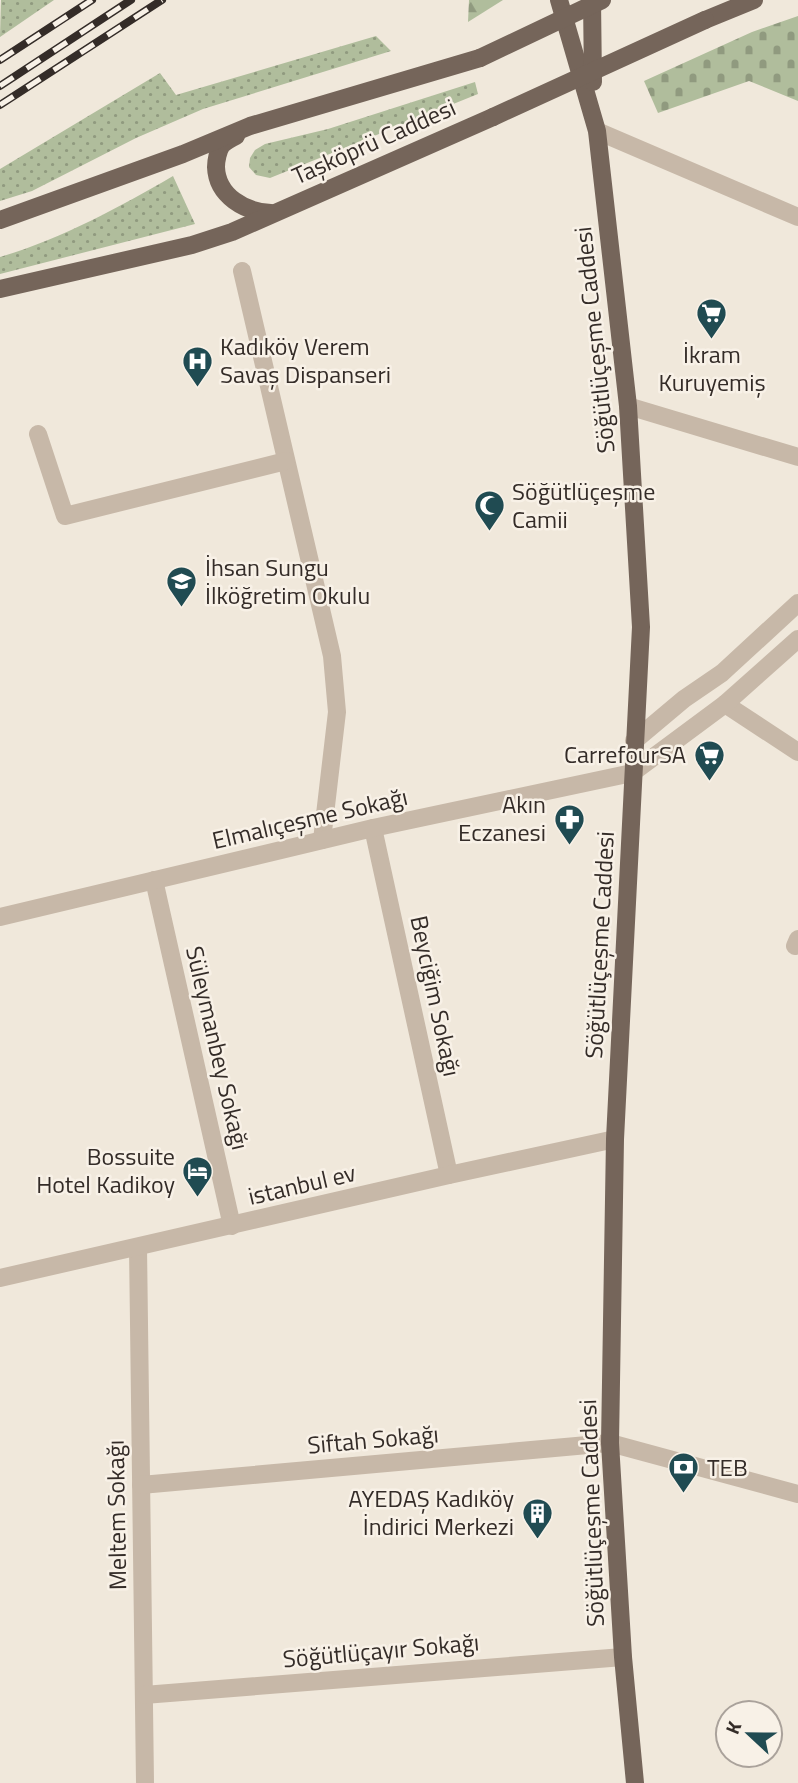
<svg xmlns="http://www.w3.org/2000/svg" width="798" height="1783" viewBox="0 0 798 1783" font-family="'Titillium Web',sans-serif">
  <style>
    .grass { fill: url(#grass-dots) }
    .forest { fill: url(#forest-firs) }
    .cemetery { fill: url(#cemetery-stones) }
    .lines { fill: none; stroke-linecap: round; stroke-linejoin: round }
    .minor { stroke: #c7b8a8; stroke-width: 18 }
    .major { stroke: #75655a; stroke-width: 18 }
    .rail-casing { stroke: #342c28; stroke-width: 8 }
    .rail { stroke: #f8f1e7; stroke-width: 5; stroke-dasharray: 16; stroke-linecap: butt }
    .major-bridge { stroke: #75655a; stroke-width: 18 }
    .labels { text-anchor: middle; stroke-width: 5; stroke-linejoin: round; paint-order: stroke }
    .street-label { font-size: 24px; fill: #342c28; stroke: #f8f1e7 }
    .poi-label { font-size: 24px; fill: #342c28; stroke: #f8f1e7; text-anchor: start }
  </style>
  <defs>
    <pattern id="grass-dots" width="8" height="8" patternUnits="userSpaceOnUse" patternTransform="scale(1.75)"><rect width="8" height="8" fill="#b0bd9c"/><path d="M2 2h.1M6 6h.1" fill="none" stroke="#909a7f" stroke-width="1.8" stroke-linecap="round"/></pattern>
    <pattern id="forest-firs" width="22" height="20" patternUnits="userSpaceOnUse" patternTransform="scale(1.75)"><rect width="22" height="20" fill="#b0bd9c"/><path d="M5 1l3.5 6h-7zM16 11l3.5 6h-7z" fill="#909a7f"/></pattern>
    <pattern id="cemetery-stones" width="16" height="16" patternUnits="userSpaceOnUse" patternTransform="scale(1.75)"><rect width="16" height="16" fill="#b0bd9c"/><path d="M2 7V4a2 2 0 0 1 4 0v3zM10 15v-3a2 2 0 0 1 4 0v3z" fill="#909a7f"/></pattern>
  </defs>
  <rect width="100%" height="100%" fill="#f0e8db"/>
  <g class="grass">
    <polygon points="1,0 54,0 0,37"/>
    <polygon points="376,36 391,51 203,109 136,138 32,191 0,201 0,169 160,73 176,95"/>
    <polygon points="475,82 478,94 270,178 256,175 249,167 250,158 255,150 265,144 328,129"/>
    <path d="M173,176L195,224L0,274V257C61,239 118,208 173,176Z"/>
  </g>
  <polygon class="forest" points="469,0 503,0 468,22"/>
  <polygon class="cemetery" points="798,16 798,101 749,81 658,113 644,81 752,32"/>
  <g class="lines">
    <g class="minor">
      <polyline points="597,131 798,217"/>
      <polyline points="242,271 332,656 337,712 322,840"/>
      <polyline points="628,406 798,457"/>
      <polyline points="38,434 65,516 286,461"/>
      <polyline points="725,704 798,752"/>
      <polyline points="634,741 684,699 722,673 798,603"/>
      <polyline points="373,828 449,1175"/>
      <polyline points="154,880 232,1226"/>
      <polyline points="0,917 373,828 632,773 725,704 798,639"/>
      <polyline points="795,946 798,939"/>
      <polyline points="138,1247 145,1783"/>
      <polyline points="0,1278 449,1175 615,1139"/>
      <polyline points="141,1485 610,1443 798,1494"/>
      <polyline points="144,1695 623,1657"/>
    </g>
    <g class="major">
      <polyline points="559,0 597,131 628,406 641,627 615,1139 610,1443 623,1657 635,1783"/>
      <polyline points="592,0 593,82"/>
      <polyline points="705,20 754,0"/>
      <path d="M236,136C232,138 225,142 222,145C218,150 216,161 216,167C217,196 245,212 271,213"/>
      <polyline points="0,220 183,154 250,126 480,58"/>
      <polyline points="0,289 192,245 232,232 493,117"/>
    </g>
    <defs>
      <g id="rail">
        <polyline points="0,60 92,0"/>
        <polyline points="0,86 131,0"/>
        <polyline points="0,105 162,0"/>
      </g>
    </defs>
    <use href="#rail" class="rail-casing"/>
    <use href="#rail" class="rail"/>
    <g class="major-bridge">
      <polyline points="480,58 602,0"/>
      <polyline points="493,117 705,20"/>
    </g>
  </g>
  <defs>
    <symbol id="supermarket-pin" viewBox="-11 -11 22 30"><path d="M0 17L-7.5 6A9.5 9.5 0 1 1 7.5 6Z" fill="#204b52" stroke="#f8f1e7"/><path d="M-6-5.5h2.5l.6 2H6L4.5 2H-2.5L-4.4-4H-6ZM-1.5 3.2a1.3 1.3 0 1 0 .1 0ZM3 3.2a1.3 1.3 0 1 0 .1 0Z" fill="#fff"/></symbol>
    <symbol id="hospital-pin" viewBox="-11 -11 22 30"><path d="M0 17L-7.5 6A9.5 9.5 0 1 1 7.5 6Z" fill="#204b52" stroke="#f8f1e7"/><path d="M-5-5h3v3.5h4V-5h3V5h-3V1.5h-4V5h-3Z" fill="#fff"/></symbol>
    <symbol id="mosque-pin" viewBox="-11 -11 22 30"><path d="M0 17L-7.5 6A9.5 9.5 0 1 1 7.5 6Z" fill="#204b52" stroke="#f8f1e7"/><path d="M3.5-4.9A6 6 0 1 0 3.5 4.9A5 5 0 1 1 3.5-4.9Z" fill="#fff"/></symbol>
    <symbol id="school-pin" viewBox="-11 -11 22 30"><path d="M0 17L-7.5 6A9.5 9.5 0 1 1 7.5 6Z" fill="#204b52" stroke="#f8f1e7"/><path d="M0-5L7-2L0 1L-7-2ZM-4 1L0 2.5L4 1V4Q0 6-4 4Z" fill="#fff"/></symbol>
    <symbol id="pharmacy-pin" viewBox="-11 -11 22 30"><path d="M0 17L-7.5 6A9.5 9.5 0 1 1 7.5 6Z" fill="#204b52" stroke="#f8f1e7"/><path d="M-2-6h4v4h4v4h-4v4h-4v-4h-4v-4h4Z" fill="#fff"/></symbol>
    <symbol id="hotel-pin" viewBox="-11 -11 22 30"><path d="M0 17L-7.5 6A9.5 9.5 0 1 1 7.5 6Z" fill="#204b52" stroke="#f8f1e7"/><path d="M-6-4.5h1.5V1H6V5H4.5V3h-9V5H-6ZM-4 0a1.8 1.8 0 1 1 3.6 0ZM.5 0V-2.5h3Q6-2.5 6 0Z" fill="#fff"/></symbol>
    <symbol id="bank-pin" viewBox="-11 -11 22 30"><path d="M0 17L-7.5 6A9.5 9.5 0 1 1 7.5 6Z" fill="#204b52" stroke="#f8f1e7"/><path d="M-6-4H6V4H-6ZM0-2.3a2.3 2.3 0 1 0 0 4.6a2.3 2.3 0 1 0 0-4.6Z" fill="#fff"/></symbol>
    <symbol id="building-pin" viewBox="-11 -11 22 30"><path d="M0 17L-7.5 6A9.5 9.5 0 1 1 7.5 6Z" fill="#204b52" stroke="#f8f1e7"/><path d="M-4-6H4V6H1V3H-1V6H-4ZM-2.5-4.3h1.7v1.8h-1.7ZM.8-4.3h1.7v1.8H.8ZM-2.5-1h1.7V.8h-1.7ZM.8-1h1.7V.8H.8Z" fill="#fff"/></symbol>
  </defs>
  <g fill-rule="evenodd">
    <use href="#supermarket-pin" x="694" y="296" width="35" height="47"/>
    <use href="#hospital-pin" x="180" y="344" width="35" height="47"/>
    <use href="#mosque-pin" x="472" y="488" width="35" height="47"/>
    <use href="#school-pin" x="164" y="564" width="35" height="47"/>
    <use href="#supermarket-pin" x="692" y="738" width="35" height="47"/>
    <use href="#pharmacy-pin" x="552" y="802" width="35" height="47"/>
    <use href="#hotel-pin" x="180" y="1154" width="35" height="47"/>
    <use href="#bank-pin" x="666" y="1450" width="35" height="47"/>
    <use href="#building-pin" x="520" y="1496" width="35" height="47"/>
  </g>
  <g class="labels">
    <g class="street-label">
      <text transform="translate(374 142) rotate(-24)" y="8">Taşköprü Caddesi</text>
      <text transform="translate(595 340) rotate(-96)" y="8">Söğütlüçeşme Caddesi</text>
      <text transform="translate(310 819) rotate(-13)" y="8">Elmalıçeşme Sokağı</text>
      <text transform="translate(600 945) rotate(-87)" y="8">Söğütlüçeşme Caddesi</text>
      <text transform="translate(435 996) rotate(78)" y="8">Beyciğim Sokağı</text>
      <text transform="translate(217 1048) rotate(77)" y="8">Süleymanbey Sokağı</text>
      <text transform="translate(302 1185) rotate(-13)" y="8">istanbul ev</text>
      <text transform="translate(373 1440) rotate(-5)" y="8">Siftah Sokağı</text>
      <text transform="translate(592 1513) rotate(-92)" y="8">Söğütlüçeşme Caddesi</text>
      <text transform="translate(117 1515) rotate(-91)" y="8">Meltem Sokağı</text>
      <text transform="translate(381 1651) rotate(-5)" y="8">Söğütlüçayır Sokağı</text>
    </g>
    <g class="poi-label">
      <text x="220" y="355">Kadıköy Verem<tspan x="220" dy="28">Savaş Dispanseri</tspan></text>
      <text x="712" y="363" text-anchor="middle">İkram<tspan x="712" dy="28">Kuruyemiş</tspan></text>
      <text x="512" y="500">Söğütlüçeşme<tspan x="512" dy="28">Camii</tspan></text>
      <text x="205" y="576">İhsan Sungu<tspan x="205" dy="28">İlköğretim Okulu</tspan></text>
      <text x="686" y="763" text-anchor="end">CarrefourSA</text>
      <text x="546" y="813" text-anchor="end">Akın<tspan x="546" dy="28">Eczanesi</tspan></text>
      <text x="175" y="1165" text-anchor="end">Bossuite<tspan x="175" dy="28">Hotel Kadikoy</tspan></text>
      <text x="707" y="1476">TEB</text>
      <text x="514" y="1507" text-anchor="end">AYEDAŞ Kadıköy<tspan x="514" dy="28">İndirici Merkezi</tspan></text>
    </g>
  </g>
  <g transform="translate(749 1734) rotate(292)"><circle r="33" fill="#f8f1e7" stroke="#aaa29b" stroke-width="2"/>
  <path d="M0-5L12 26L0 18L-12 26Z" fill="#204b52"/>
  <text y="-10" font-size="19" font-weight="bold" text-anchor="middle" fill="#342c28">K</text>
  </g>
</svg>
